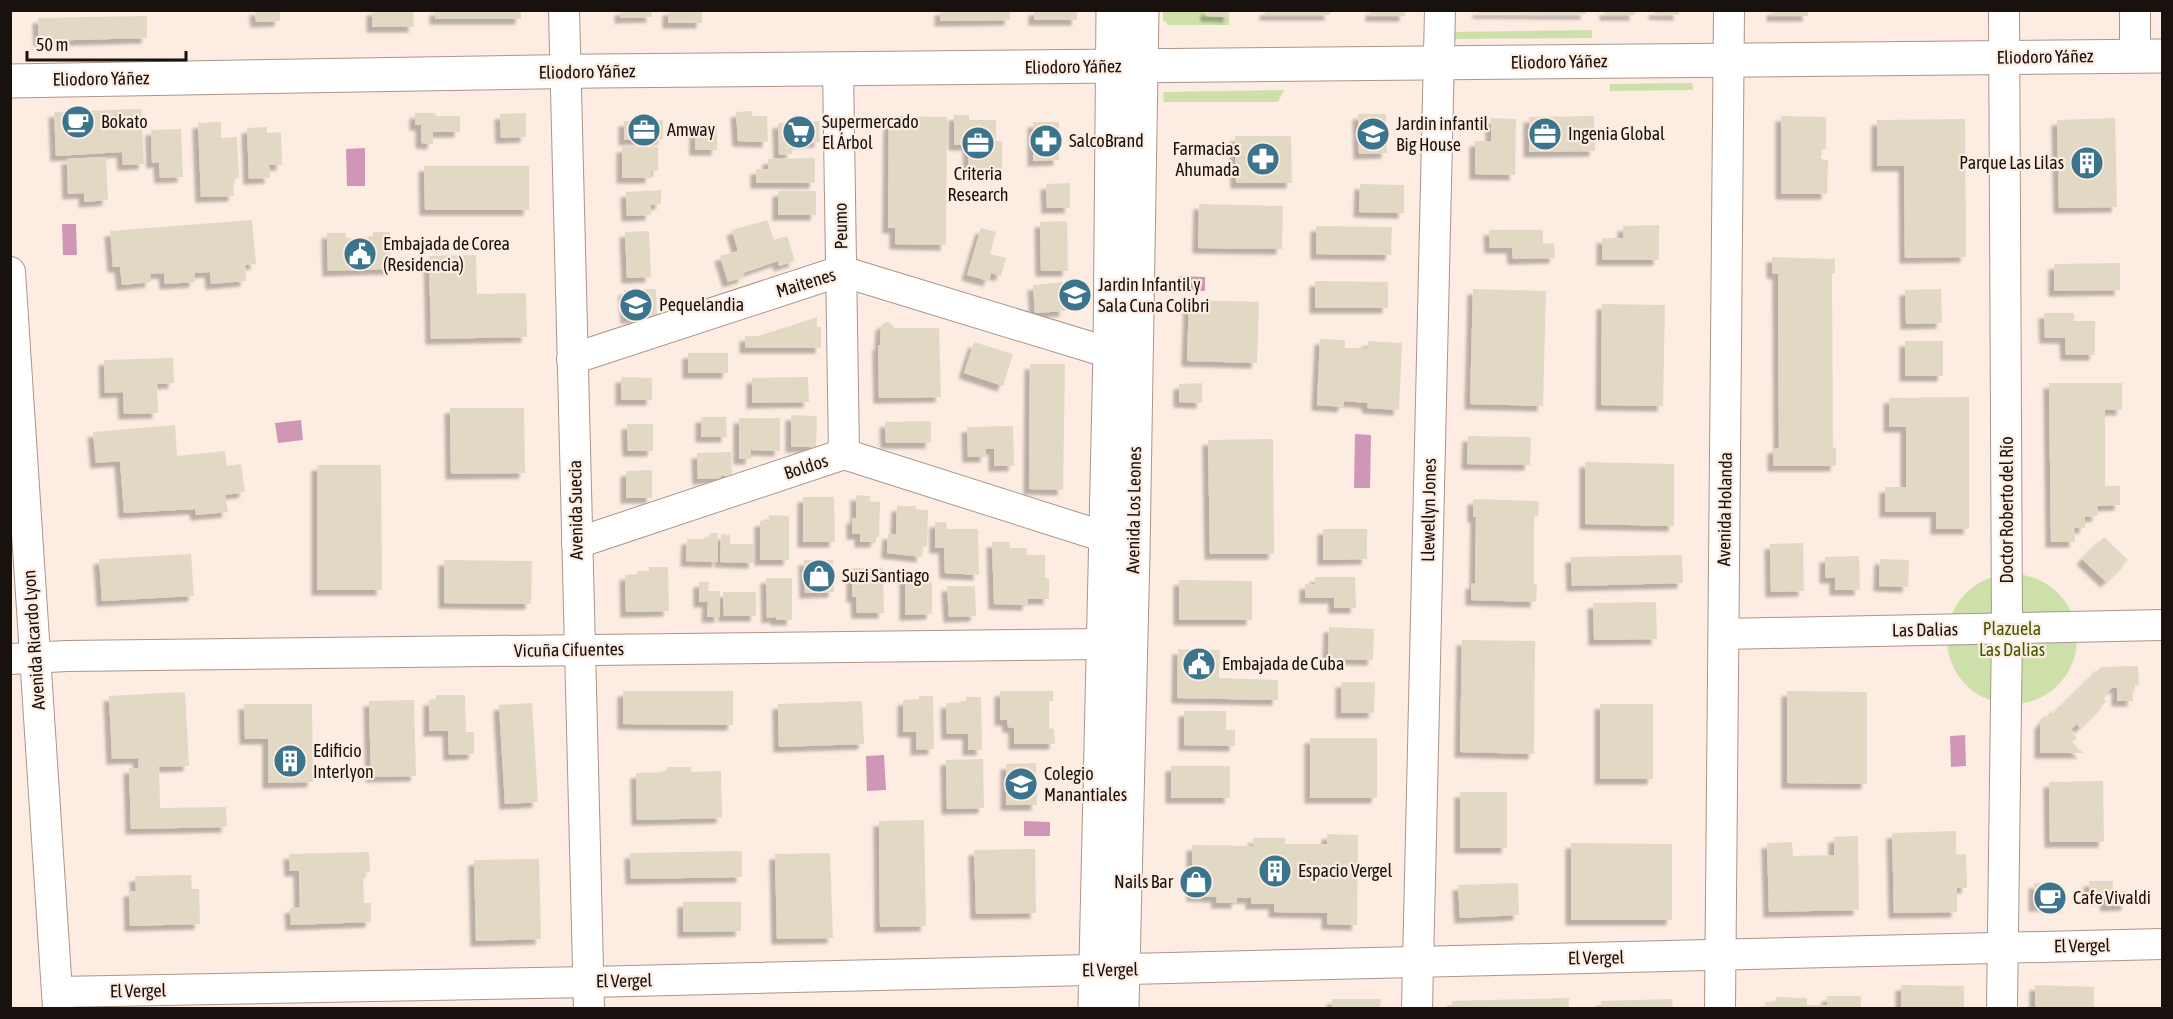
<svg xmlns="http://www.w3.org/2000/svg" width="2173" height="1019" viewBox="0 0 2173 1019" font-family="'Asap Condensed',sans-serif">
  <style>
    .green { fill: #cde0a9 }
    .water { fill: #cf96b5 }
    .building { fill: #e2d9c4; filter: url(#shadow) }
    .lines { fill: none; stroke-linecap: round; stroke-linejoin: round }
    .minor-casing { stroke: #aa978a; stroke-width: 32 }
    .major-casing { stroke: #aa978a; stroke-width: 35 }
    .minor { stroke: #fff; stroke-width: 30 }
    .major { stroke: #fff; stroke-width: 33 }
    .labels { text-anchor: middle; stroke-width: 4.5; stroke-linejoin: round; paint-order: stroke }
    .street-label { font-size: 18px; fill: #18110d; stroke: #fdece1 }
    .poi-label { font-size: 18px; fill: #18110d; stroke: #fdece1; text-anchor: start }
    .park-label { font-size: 18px; fill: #455900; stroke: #fdece1 }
  </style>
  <defs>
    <filter id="shadow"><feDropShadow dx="-5.5" dy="5.5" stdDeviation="1.5" flood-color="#0004"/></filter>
  </defs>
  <rect width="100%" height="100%" fill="#fdece1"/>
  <g class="green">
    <polygon points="1163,11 1205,11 1206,16 1229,17 1229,25 1167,25 1167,22 1163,21"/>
    <polygon points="1592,30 1592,38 1450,39 1449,32"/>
    <polygon points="1692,83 1693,90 1610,91 1610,84"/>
    <polygon points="1284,90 1278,102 1164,102 1163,92"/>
    <circle cx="2012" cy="639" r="65"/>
  </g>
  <g class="water">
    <polygon points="365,148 365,186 347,186 346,149"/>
    <polygon points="62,224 76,224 77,255 63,255"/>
    <polygon points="1178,276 1205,277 1205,291 1178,290"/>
    <polygon points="301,420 303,440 278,443 275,423"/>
    <polygon points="1355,434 1371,435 1370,488 1354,488"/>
    <polygon points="1965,735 1966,766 1951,767 1950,736"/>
    <polygon points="884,755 886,790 867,791 866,756"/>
    <polygon points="1024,821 1050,822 1050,836 1024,836"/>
  </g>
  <g class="building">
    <polygon points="255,10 280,10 280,21 256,22"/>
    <polygon points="372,10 413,10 414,27 372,27"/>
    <rect x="435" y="10" width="86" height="9"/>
    <polygon points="620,10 651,10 652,17 620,18"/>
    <rect x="668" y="10" width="34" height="13"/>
    <polygon points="940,10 1010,10 1010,20 940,21"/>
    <rect x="1034" y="10" width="43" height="10"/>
    <polygon points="1206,10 1229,10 1229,17 1206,16"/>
    <rect x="1265" y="10" width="65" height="5"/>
    <rect x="1371" y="10" width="34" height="6"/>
    <polygon points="1478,10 1586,10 1586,14 1478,13"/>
    <rect x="1605" y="10" width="30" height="5"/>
    <polygon points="1654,10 1679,10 1679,15 1654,14"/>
    <rect x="1772" y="10" width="36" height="6"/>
    <polygon points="147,16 147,38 39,41 38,18"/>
    <polygon points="141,109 144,164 123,165 122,152 56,156 54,112"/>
    <polygon points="752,111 752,116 767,116 768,142 738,141 736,112"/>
    <polygon points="415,113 435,113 436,116 460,116 460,132 433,132 433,144 421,143 421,125 415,125"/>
    <polygon points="526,113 526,137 501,138 500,114"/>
    <polygon points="1358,114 1386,114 1387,153 1359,154"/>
    <polygon points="954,115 969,115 969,120 996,120 996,141 1002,141 1002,174 969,174 968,145 954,145"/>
    <polygon points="889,116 947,117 946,245 895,244 895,228 888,228"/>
    <polygon points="1594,116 1595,151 1529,152 1529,117"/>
    <polygon points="1781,116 1826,117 1826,149 1821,149 1821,159 1828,160 1827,194 1781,194"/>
    <polygon points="1491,118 1516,119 1515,175 1475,174 1475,141 1491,141"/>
    <polygon points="2115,118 2117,207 2059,208 2057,120"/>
    <polygon points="1965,119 1966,257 1905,258 1904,166 1877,166 1877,120"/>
    <polygon points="663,120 663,139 624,140 624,121"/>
    <polygon points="819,121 820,142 792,143 792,154 779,155 778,123"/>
    <polygon points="221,122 221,138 237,137 239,178 233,179 234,196 201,197 198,123"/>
    <polygon points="1033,122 1059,122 1059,160 1033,161"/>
    <rect x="695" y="124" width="22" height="26"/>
    <polygon points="267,127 267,133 281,132 282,165 269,165 270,178 249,179 247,128"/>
    <polygon points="181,129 183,177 160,178 159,162 152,163 151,130"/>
    <polygon points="1235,136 1291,136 1292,183 1236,183"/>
    <polygon points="622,147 658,147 658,171 651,171 651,178 622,178"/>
    <polygon points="106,157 108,200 84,202 84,193 68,194 67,159"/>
    <polygon points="815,158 815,183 756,183 756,169 768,169 768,159"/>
    <polygon points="424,166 529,166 529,210 425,210"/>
    <polygon points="1070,183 1070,208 1047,208 1046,184"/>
    <polygon points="1360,184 1404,185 1404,213 1359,212"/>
    <polygon points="661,190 661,204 651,205 651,215 627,216 626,192"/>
    <rect x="778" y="191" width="38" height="24"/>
    <polygon points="1199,204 1283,206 1282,249 1198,248"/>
    <polygon points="252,220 256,264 245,265 246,281 211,284 210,272 195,273 195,282 165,284 164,273 150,274 151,282 122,285 120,267 113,267 110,231"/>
    <polygon points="767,220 774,240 787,236 795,261 779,266 778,261 743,273 744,277 728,282 720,256 738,251 732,230"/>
    <polygon points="1067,221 1068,271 1041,271 1040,222"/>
    <polygon points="1659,225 1659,260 1602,260 1602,238 1623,238 1623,226"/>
    <polygon points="1316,226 1392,227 1391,255 1316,254"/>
    <polygon points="981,228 996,232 990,254 1006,258 1001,276 991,273 989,281 967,275"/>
    <polygon points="1489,230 1543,230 1543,244 1554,243 1555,258 1513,259 1512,248 1490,248"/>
    <polygon points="649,231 651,277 627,278 625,232"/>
    <polygon points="373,232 390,232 391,269 328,271 327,233 346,233 346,238 373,238"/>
    <polygon points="476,255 477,294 526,293 527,337 431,339 429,256"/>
    <polygon points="1772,257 1835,259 1835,273 1832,274 1833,448 1836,447 1836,466 1773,466 1773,448 1779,448 1778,274 1772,273"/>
    <polygon points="2120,263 2120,290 2054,291 2054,264"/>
    <polygon points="1315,281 1388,282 1388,308 1315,308"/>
    <polygon points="1063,282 1065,311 1035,313 1033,285"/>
    <polygon points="656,289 657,317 626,318 624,290"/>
    <polygon points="1473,289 1546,291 1543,406 1470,404"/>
    <polygon points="1941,289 1942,323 1906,324 1905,290"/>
    <polygon points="1189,300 1259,302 1257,363 1187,361"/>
    <polygon points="1602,304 1665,305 1663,406 1601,405"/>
    <polygon points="2044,313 2074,313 2074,321 2095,321 2095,355 2066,355 2065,338 2045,338"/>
    <polygon points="817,317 817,327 821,327 821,348 745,348 745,336 759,336"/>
    <polygon points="887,322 891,323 894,328 939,328 941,397 879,398 878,345 880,345 881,325"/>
    <polygon points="1320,339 1345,340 1345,348 1368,348 1368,341 1402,343 1399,410 1368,408 1367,403 1344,401 1343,407 1317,405"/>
    <rect x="1905" y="341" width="38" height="35"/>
    <polygon points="974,342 1013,354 1003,386 964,373"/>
    <rect x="688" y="353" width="40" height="20"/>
    <polygon points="173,358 174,383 157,384 158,413 124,414 123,392 105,393 104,360"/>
    <polygon points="1030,364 1065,364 1063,490 1029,489"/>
    <polygon points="621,377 652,378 652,400 621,400"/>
    <polygon points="808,377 809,402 752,403 752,378"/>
    <polygon points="1202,383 1202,403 1179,402 1179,384"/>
    <polygon points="2049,383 2122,383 2122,410 2105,410 2105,486 2120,486 2120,505 2097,506 2098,516 2085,517 2085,528 2074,528 2075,542 2051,542"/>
    <polygon points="1969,397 1969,529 1936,529 1936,512 1885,512 1885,487 1906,487 1906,427 1889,427 1889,398"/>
    <polygon points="450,408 524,408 525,473 451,474"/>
    <polygon points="791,415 817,416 816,447 791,447"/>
    <polygon points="701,417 726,417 727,437 701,437"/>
    <polygon points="739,418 780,418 780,451 751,450 751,459 739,459"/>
    <polygon points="931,421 931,443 886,443 885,422"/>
    <polygon points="627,424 653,424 653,451 628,451"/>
    <polygon points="175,425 177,456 225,451 227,466 241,464 245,492 225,495 228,512 196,515 195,509 124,513 120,461 96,463 93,432"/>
    <polygon points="1013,426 1014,466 994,466 994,449 986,449 986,457 968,457 967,427"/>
    <polygon points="1468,436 1531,437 1530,465 1467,464"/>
    <polygon points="1273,439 1274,554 1210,554 1208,440"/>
    <polygon points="731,452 732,475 721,476 721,478 698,479 697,453"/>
    <polygon points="1585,462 1674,464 1674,526 1585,524"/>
    <polygon points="317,465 381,465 382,590 317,590"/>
    <polygon points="652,470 652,498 626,498 626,471"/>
    <polygon points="856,495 870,496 870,501 880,502 879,537 876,537 876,542 860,542 860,534 852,534 852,518 856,518"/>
    <polygon points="803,497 834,497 835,542 803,542"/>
    <polygon points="1473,499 1539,501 1538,516 1534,516 1534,584 1537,584 1536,602 1471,600 1471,583 1475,584 1476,517 1473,517"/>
    <polygon points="897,506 916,506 916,509 928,510 927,547 922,546 922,557 887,553 888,534 896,534"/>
    <polygon points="769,515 789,516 789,560 760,560 760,521 769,521"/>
    <polygon points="935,522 946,522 947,529 978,529 979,575 945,573 944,548 935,548"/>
    <polygon points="1323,529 1367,529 1367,559 1323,560"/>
    <polygon points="710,533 718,533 718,562 686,561 687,539 709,539"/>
    <polygon points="721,534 730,535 730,544 754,544 754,563 720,562"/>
    <polygon points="2104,537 2128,560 2106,582 2082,559"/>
    <polygon points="992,542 1010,542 1010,548 1027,548 1027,555 1045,555 1045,578 1049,578 1049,599 1028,599 1028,605 994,604"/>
    <polygon points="1803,543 1804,591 1771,592 1770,544"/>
    <polygon points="191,554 194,596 102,601 99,559"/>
    <polygon points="1682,555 1683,583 1572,586 1571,557"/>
    <polygon points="1859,556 1860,590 1835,590 1835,578 1825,578 1825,557"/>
    <polygon points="1880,559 1909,560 1908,587 1879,586"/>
    <polygon points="444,560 532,561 531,604 444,603"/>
    <polygon points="804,560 833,560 834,592 805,593"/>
    <polygon points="649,567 668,567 669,611 626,612 625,575 637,574 637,571 649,571"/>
    <polygon points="852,568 883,568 884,613 857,613 856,597 852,597"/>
    <polygon points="905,571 915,571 915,582 932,582 932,614 905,615"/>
    <polygon points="1315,577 1355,577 1356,608 1334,608 1334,598 1305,598 1305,584 1315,584"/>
    <polygon points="766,578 792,578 792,620 776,620 776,617 767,618"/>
    <polygon points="1179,580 1252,581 1252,620 1179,620"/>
    <polygon points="699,582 709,582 708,591 720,591 720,617 707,617 708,602 699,602"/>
    <polygon points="947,586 975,586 976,616 949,617"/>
    <polygon points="723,592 756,592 756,616 724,616"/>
    <polygon points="1656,602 1657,639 1594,640 1593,603"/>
    <polygon points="1329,627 1374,629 1373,660 1328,659"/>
    <polygon points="1462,640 1535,641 1534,754 1460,752"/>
    <polygon points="1178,649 1220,650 1219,678 1278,680 1278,700 1177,698"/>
    <polygon points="2138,666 2139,685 2132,685 2133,701 2117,701 2117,687 2112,688 2102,698 2107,701 2080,728 2077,724 2070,730 2077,738 2072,742 2083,753 2040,753 2040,724 2051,711 2053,714 2101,667"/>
    <polygon points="1341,682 1375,682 1374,713 1341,713"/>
    <polygon points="623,691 733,691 733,725 623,724"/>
    <polygon points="1000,691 1053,691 1053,701 1049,701 1049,728 1054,729 1055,744 1014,744 1014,728 1008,727 1007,720 1000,720"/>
    <polygon points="1787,691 1867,692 1867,784 1787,783"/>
    <polygon points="185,692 189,766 159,767 160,808 226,807 227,827 131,829 129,768 139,768 138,758 112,759 109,696"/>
    <polygon points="436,695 465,695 466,732 474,732 474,754 449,755 448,731 429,731 429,700 436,700"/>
    <polygon points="919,696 933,696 934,749 916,750 916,732 903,732 903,700 919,699"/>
    <polygon points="966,697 981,697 982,750 968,750 968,734 947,734 946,703 966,702"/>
    <polygon points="414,700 416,776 371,777 369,701"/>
    <polygon points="862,701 864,744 779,747 778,704"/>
    <polygon points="532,703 538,802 505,804 499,705"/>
    <polygon points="244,704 312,704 313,782 268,783 268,739 245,739"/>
    <rect x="1600" y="704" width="53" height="75"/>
    <polygon points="1184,711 1226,711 1226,730 1235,730 1235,746 1184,745"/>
    <rect x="1310" y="738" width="67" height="60"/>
    <polygon points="983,759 984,808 947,809 946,760"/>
    <polygon points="1036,763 1037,805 1006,805 1006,764"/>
    <rect x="1171" y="766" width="59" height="32"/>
    <polygon points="667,767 691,767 691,772 721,771 722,818 637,820 636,773 667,772"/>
    <polygon points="2103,781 2104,842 2050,842 2049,782"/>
    <rect x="1460" y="792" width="47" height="56"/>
    <polygon points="924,820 926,926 880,927 879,821"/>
    <polygon points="1956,831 1956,854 1966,854 1967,888 1957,888 1957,912 1894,913 1892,833"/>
    <polygon points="1327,834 1358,835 1357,925 1327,924 1327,913 1274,912 1274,904 1251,904 1251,898 1237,898 1237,903 1216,903 1217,897 1192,896 1192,845 1253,846 1253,838 1285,838 1285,844 1327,844"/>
    <polygon points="1858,836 1859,910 1769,912 1767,843 1792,842 1793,856 1834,855 1834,837"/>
    <polygon points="1571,843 1672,844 1672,920 1571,920"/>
    <polygon points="1035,849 1036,913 976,914 974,850"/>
    <polygon points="742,851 742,877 631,879 630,853"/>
    <polygon points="369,852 370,872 363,873 364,903 371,903 371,922 291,925 290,908 300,907 299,871 290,871 289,854"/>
    <polygon points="830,853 833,938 777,939 775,854"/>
    <polygon points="539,859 541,939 476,941 474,860"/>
    <polygon points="191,875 192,889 199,889 200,924 130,926 129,891 136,891 135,876"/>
    <polygon points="2089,881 2113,881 2113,892 2126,891 2127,905 2106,906 2105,899 2089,899"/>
    <polygon points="1518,883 1519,915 1460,918 1458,885"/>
    <polygon points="2034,883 2049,883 2049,890 2066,890 2066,906 2034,906"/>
    <polygon points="683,902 741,902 741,931 683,932"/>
    <polygon points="1901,985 1964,986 1964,1008 1901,1008"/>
    <polygon points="2035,985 2094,987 2094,1008 2035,1008"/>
    <polygon points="1827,996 1861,996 1861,1008 1765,1008 1765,1002 1776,1002 1776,997 1807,998 1807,1005 1827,1005"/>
    <polygon points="1569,998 1569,1008 1452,1008 1452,1001"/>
    <polygon points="1332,999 1381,999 1380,1008 1332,1008"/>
    <polygon points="1672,999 1673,1008 1601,1008 1601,1001"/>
  </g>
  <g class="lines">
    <defs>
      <g id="minor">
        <polyline points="564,10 589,1008"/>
        <polyline points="2135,10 2135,56"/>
        <polyline points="838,69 844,454"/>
        <polyline points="10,272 58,1008"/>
        <polyline points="572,359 841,271 1110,353"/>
        <polyline points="577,543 844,454 1105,537"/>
        <polyline points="1724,634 2162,625"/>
        <polyline points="10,659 67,656 1102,644"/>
        <polyline points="57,992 589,982 2162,944"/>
        <polyline points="1417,1008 1440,10"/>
        <polyline points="1720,1008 1729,10"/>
        <polyline points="2002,1008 2007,628 2004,10"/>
      </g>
      <g id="major">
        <polyline points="10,81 596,71 2162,56"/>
        <polyline points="1095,1008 1110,353 1113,10"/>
        <polyline points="1122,1008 1133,553 1142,10"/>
      </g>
    </defs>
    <use href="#minor" class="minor-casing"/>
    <use href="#major" class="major-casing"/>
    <use href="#minor" class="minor"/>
    <use href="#major" class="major"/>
  </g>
  <defs>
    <symbol id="cafe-disc" viewBox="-11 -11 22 22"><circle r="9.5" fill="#3a758d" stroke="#fdece1"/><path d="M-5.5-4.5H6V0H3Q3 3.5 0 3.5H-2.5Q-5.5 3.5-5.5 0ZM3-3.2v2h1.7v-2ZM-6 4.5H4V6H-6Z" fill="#fff"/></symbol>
    <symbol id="office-disc" viewBox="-11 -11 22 22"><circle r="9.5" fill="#3a758d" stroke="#fdece1"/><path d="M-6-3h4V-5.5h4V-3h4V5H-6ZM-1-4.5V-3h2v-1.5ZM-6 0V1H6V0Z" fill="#fff"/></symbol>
    <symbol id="supermarket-disc" viewBox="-11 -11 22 22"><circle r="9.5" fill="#3a758d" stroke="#fdece1"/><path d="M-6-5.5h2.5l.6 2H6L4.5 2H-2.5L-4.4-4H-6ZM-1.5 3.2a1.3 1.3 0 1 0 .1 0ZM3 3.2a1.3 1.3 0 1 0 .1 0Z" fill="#fff"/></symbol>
    <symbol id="school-disc" viewBox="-11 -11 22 22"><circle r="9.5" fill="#3a758d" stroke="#fdece1"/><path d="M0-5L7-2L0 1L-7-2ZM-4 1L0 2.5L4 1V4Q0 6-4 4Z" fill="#fff"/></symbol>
    <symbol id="pharmacy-disc" viewBox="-11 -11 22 22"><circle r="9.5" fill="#3a758d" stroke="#fdece1"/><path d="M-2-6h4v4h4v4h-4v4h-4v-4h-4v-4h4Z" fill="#fff"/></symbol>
    <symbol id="building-disc" viewBox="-11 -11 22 22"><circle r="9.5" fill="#3a758d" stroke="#fdece1"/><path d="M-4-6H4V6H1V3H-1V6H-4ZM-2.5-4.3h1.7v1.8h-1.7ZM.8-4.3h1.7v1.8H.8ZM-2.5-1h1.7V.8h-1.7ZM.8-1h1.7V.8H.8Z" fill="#fff"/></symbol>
    <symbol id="civic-disc" viewBox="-11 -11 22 22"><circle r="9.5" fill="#3a758d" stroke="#fdece1"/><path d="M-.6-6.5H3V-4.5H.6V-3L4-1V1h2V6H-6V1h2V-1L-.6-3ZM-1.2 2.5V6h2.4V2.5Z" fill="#fff"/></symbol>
    <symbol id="shop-disc" viewBox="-11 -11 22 22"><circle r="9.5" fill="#3a758d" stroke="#fdece1"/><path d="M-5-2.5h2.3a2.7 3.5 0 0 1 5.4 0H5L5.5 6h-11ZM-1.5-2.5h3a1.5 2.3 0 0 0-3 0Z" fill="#fff"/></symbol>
  </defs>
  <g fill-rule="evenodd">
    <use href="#cafe-disc" x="59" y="103" width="38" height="38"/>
    <use href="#office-disc" x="625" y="111" width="38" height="38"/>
    <use href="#supermarket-disc" x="780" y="113" width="38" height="38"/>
    <use href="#school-disc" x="1354" y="115" width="38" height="38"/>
    <use href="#office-disc" x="1526" y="115" width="38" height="38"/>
    <use href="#pharmacy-disc" x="1027" y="122" width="38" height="38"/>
    <use href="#office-disc" x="959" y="124" width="38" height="38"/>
    <use href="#pharmacy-disc" x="1244" y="140" width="38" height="38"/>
    <use href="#building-disc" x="2068" y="144" width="38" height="38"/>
    <use href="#civic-disc" x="341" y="235" width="38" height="38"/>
    <use href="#school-disc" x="1056" y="276" width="38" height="38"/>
    <use href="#school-disc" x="617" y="286" width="38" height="38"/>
    <use href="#shop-disc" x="800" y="557" width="38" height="38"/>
    <use href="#civic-disc" x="1180" y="645" width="38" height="38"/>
    <use href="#building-disc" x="271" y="742" width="38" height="38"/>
    <use href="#school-disc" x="1002" y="765" width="38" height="38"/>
    <use href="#building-disc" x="1256" y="852" width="38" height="38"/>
    <use href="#shop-disc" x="1177" y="863" width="38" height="38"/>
    <use href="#cafe-disc" x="2031" y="879" width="38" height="38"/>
  </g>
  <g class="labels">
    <g class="street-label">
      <text transform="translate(2045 57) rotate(-1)" y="6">Eliodoro Yáñez</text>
      <text transform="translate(1559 62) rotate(-1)" y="6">Eliodoro Yáñez</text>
      <text transform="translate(1073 67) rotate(-1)" y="6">Eliodoro Yáñez</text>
      <text transform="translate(587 72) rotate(-1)" y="6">Eliodoro Yáñez</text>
      <text transform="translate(101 79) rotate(-1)" y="6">Eliodoro Yáñez</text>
      <text transform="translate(841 226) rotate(-91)" y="6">Peumo</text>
      <text transform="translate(806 283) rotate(-17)" y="6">Maitenes</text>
      <text transform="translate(806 467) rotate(-18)" y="6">Boldos</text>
      <text transform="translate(1725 509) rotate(-89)" y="6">Avenida Holanda</text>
      <text transform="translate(576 510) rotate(-91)" y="6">Avenida Suecia</text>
      <text transform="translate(1134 510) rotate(-89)" y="6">Avenida Los Leones</text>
      <text transform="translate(1429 510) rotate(-89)" y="6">Llewellyn Jones</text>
      <text transform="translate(2007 510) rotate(-90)" y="6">Doctor Roberto del Río</text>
      <text transform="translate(1925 630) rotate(-1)" y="6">Las Dalias</text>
      <text transform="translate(34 640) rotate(-94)" y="6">Avenida Ricardo Lyon</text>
      <text transform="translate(569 650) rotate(-1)" y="6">Vicuña Cifuentes</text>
      <text transform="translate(2082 946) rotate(-1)" y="6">El Vergel</text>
      <text transform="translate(1596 958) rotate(-1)" y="6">El Vergel</text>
      <text transform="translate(1110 970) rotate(-1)" y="6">El Vergel</text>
      <text transform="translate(624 981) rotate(-1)" y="6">El Vergel</text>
      <text transform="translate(138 991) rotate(-1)" y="6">El Vergel</text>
    </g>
    <g class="poi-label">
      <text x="101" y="128">Bokato</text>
      <text x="822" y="128">Supermercado<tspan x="822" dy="21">El Árbol</tspan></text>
      <text x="1396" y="130">Jardin infantil<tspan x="1396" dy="21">Big House</tspan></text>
      <text x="667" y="136">Amway</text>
      <text x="1568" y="140">Ingenia Global</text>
      <text x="1069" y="147">SalcoBrand</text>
      <text x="1240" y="155" text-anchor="end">Farmacias<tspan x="1240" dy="21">Ahumada</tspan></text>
      <text x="2064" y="169" text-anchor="end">Parque Las Lilas</text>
      <text x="978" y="180" text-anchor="middle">Criteria<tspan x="978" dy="21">Research</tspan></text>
      <text x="383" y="250">Embajada de Corea<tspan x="383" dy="21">(Residencia)</tspan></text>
      <text x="1098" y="291">Jardin Infantil y<tspan x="1098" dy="21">Sala Cuna Colibri</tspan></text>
      <text x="659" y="311">Pequelandia</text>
      <text x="842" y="582">Suzi Santiago</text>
      <text x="1222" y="670">Embajada de Cuba</text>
      <text x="313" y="757">Edificio<tspan x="313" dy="21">Interlyon</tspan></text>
      <text x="1044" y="780">Colegio<tspan x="1044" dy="21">Manantiales</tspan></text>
      <text x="1298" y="877">Espacio Vergel</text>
      <text x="1173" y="888" text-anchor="end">Nails Bar</text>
      <text x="2073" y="904">Cafe Vivaldi</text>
    </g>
    <g class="park-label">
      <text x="2012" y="635">Plazuela<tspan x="2012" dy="21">Las Dalias</tspan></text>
    </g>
  </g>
  <rect width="2173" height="1019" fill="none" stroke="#18110d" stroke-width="24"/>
  <path d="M27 51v9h159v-9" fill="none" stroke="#18110d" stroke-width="3"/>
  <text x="36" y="51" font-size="18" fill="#18110d" stroke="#fdece1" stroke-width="4.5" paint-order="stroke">50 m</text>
</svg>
